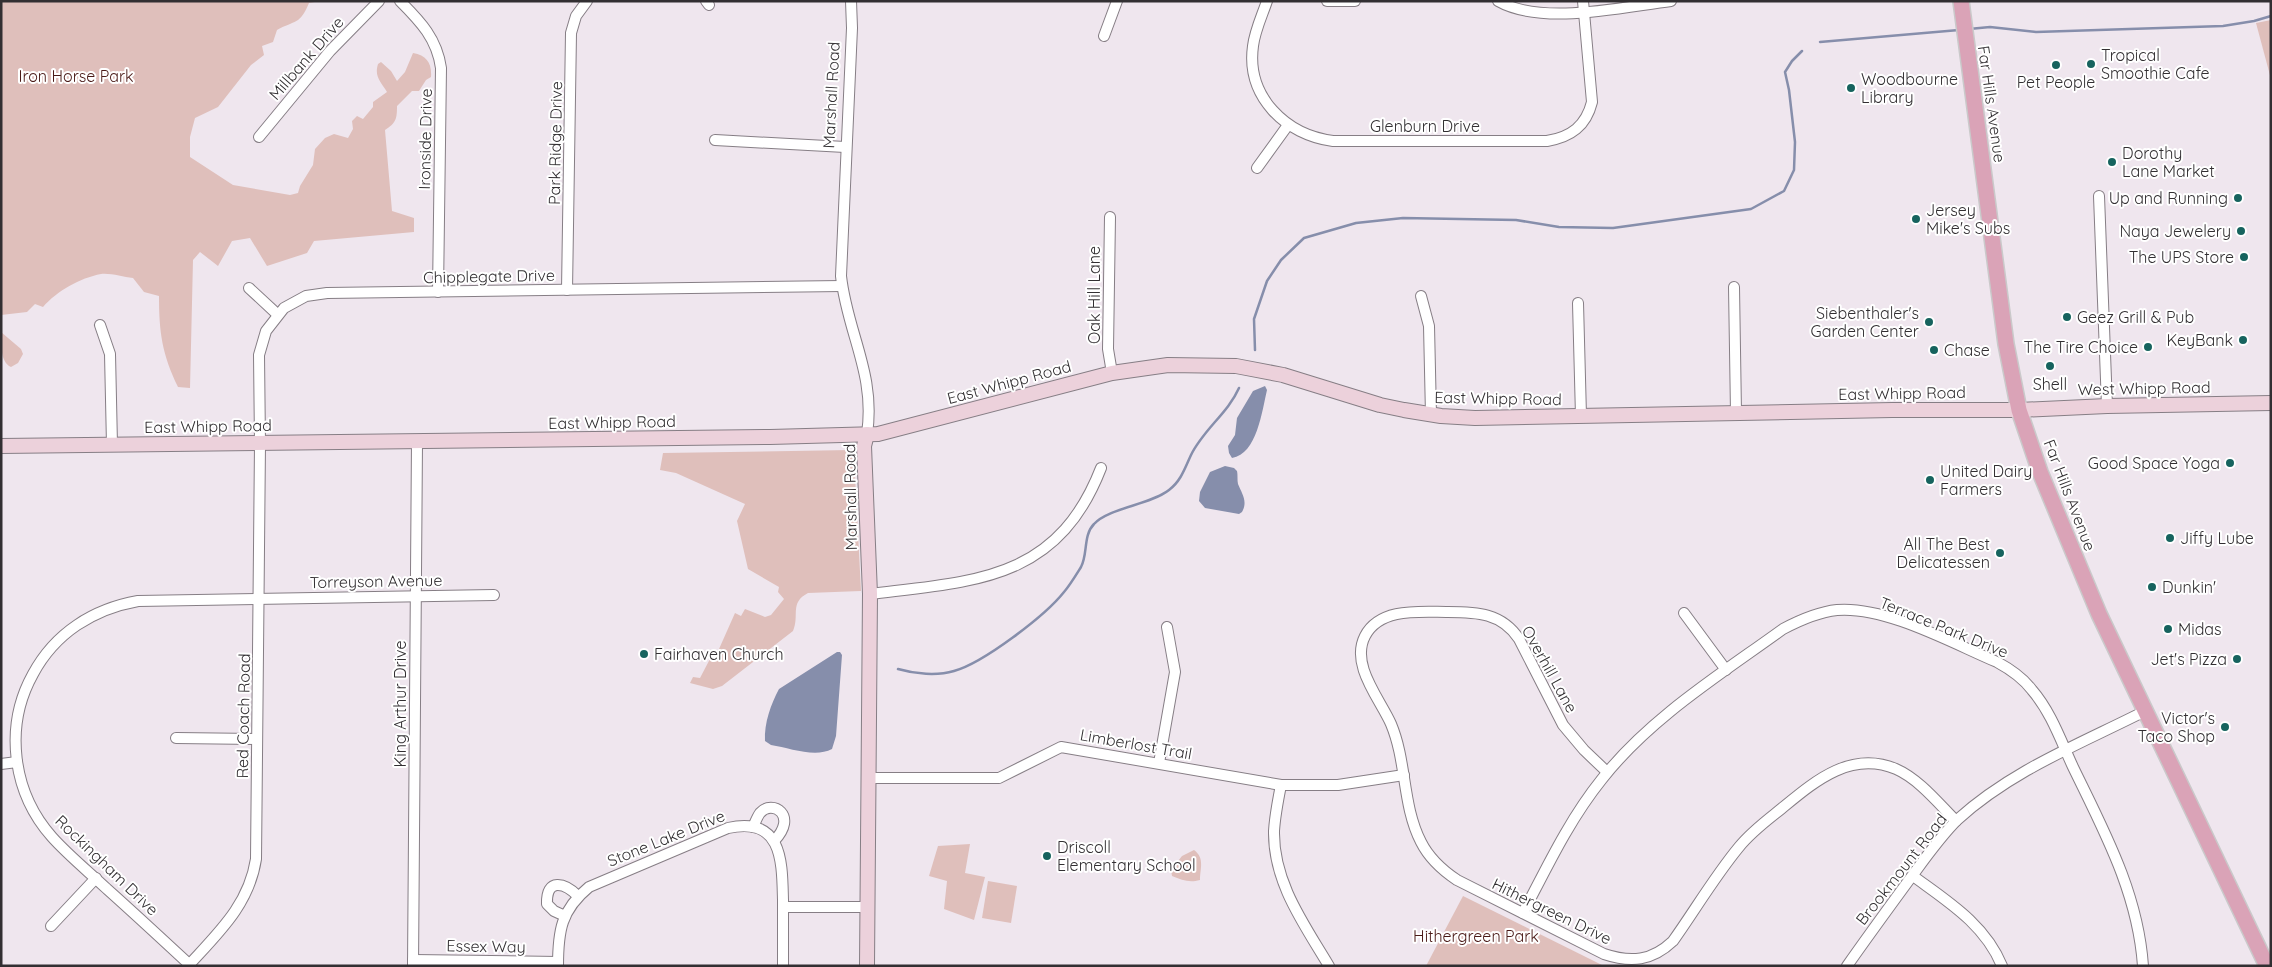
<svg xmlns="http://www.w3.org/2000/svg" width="2272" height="967" viewBox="0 0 2272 967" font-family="Quicksand,sans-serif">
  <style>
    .green { fill: #dfbfbb }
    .water { fill: #868eab }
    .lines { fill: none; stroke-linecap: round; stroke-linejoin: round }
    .stream { stroke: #868eab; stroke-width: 2.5 }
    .street-casing { stroke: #867e85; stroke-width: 12 }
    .secondary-casing { stroke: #867e85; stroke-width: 16 }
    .primary-casing { stroke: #cac9ca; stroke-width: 18 }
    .street { stroke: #fff; stroke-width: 10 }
    .secondary { stroke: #ecd1db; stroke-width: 14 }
    .primary { stroke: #daa3b7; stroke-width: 15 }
    .poi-dot { fill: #16635e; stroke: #fff; stroke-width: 2 }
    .labels { text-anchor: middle; stroke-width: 4; stroke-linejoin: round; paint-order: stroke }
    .poi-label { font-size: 16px; fill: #322f32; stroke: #fff; text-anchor: start }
    .street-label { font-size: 16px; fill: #322f32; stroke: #fff }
    .park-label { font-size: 16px; fill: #4a1a17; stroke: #fff }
  </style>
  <rect width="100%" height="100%" fill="#efe6ee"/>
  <g class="green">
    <path d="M1,1H320L309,3C300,25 295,20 277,30L273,42L262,46L264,55L251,65L218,107L195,118L190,137V157L233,185L290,195L298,193L300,186L313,165L315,149L325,138L334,134L348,138L353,129L352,121L357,116L363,119L373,107V102L387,92C381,82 374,77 378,64L381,62L391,71L397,81L405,72L413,53C427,55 432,64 431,77L426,80L419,91H412L397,106C397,119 396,123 385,130L392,211L414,218V232L314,241L307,253L267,266L250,238L232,241L218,266L200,252L193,260L190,388L178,387C162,354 159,332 159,296L144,292L133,278C123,277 111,273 101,274C80,278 57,291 43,307L35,304L27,312L1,315Z"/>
    <polygon points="2271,20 2271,79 2256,23"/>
    <path d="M1,332L21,349L23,354L18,363L11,367C0,362 1,344 1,332Z"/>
    <path d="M851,450L855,475L861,591L808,593C789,603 800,615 793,631L722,686L713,689L690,683L693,677L700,678L711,657L715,658L735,613L741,616L745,609L765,617L771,615L784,599L778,592L779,587L748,569L737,521L745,504L676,473L660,470L663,453Z"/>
    <polygon points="970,844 965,873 985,877 974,920 944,909 947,881 929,876 938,846"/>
    <path d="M1194,850C1205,858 1200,869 1200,880C1189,883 1182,880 1172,876L1171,870L1182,856Z"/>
    <polygon points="988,881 1017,886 1011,923 982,918"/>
    <polygon points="1463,896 1604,966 1426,966"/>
  </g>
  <g class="water">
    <path d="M1265,386L1267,390C1262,411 1257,454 1232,458L1229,453L1228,446L1235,435L1237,418L1253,391Z"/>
    <path d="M1225,466L1234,468L1237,471C1238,476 1237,480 1238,484C1242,494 1248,501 1242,512L1239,514L1205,508L1199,501L1200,492L1210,472Z"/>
    <path d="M837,652H840L842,655L836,736L832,749C815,758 790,748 771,745L765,741C764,723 771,704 779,689Z"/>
  </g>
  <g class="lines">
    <g class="stream">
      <polyline points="1969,29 1990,27 2036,32 2223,26 2254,21 2271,16"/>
      <polyline points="1820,42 1959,30"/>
      <polyline points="1255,350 1254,319 1267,281 1281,260 1304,238 1356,223 1403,218 1516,220 1559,227 1613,228 1751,209 1784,191 1794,170 1795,142 1789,90 1785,72 1792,61 1802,51"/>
      <path d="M898,669C915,674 937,676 954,671C983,663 1045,616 1064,592C1070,585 1076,575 1081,567C1088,554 1083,535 1094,524C1108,508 1150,505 1169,490C1181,481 1185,468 1191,455C1203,430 1228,413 1239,388"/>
    </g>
    <defs>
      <g id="street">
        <path d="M400,1C421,22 437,39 441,68L438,292"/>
        <polyline points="706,1 709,5"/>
        <path d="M851,1L852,28L841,276C847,332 876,374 867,434"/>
        <path d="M1267,1C1262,16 1255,30 1253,46C1246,97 1286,135 1333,141H1547C1571,137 1586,126 1592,102L1583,1"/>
        <polyline points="1327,1 1355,1"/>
        <path d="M1498,1C1542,26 1622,7 1671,1"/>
        <polyline points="1104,36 1117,1"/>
        <polyline points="259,137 330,51 379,1"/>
        <polyline points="715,140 845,147"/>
        <polyline points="1257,168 1288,125"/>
        <polyline points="2099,196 2107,406"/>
        <polyline points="1110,217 1108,349 1112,373"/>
        <polyline points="1734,287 1736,413"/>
        <polyline points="249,288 277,314"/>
        <polyline points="567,290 571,33 576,16 587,1"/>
        <polyline points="1421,296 1429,326 1431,415"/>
        <polyline points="1578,303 1581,416"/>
        <polyline points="100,325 110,354 112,445"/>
        <path d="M870,594C975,581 1057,581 1101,468"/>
        <polyline points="1684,613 1726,670"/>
        <polyline points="176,738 257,739"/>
        <polyline points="1159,763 1175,672 1167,627"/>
        <polyline points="1,764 17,762"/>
        <path d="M1607,772L1584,750L1563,725L1519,639C1502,613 1477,612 1448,612C1421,612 1380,607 1365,636C1350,665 1380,699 1391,724C1407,762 1402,805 1421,842C1429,858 1442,870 1457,880L1604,954C1631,963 1652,961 1673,941C1695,910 1715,876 1739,847C1751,832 1766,821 1781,809C1814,782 1850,750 1896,769C1919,779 1939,804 1956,821"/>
        <polyline points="869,778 999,778 1061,747 1281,785 1338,785 1404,775"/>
        <path d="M1281,785C1278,800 1275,815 1274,831C1273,882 1304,924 1329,966"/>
        <path d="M753,827C755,823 757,817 760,813C772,799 799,815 774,841"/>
        <path d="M1913,876C1947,901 1985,924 2002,966"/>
        <polyline points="783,907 867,907"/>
        <path d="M1523,913C1547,867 1569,820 1602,779C1650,718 1721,674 1783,629C1800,620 1818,612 1837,610C1886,606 1952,643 1997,662C2010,669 2023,678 2032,690C2051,712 2061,741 2073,767C2104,831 2138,893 2143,966"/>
        <path d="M565,916L554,911L547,904C546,877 565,883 578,896"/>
        <polyline points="51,926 96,878"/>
        <polyline points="413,960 558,962"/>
        <path d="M188,966C218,933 249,905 256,859L260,444L259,355L266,331L284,308L306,296L327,293L842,286"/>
        <path d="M191,966C163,940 135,914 107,889C89,872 68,855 52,837C12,792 4,726 33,674C55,633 93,609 138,601L494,595"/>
        <polyline points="413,966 417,442"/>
        <path d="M558,966C558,931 561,910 589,887L728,828C783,816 782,862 783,900C783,922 783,944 783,966"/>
        <path d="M1847,966C1868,936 1890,906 1912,876C1926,857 1940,837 1957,820C2012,770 2080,744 2145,711"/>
      </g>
      <g id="secondary">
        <polyline points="867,434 864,446 870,594 867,966"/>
        <polyline points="1,446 770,437 878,434 1112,373 1168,365 1236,366 1283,375 1380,405 1404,410 1441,416 1475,418 1892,410 2019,410 2107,406 2271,403"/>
      </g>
      <polyline id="primary" points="1961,1 2006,344 2019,410 2040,472 2099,614 2267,966"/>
    </defs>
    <use href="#street" class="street-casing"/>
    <use href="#secondary" class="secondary-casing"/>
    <use href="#primary" class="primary-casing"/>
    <use href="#street" class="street"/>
    <use href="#secondary" class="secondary"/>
    <use href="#primary" class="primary"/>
  </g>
  <g class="poi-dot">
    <circle cx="2091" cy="64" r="5"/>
    <circle cx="2056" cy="65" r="5"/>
    <circle cx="1851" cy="88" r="5"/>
    <circle cx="2112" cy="162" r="5"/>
    <circle cx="2238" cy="198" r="5"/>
    <circle cx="1916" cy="219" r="5"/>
    <circle cx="2241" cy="231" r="5"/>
    <circle cx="2244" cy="257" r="5"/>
    <circle cx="2067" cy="317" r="5"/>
    <circle cx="1929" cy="322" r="5"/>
    <circle cx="2243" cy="340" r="5"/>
    <circle cx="2148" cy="347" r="5"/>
    <circle cx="1934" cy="350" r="5"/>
    <circle cx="2050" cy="366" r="5"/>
    <circle cx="2230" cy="463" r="5"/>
    <circle cx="1930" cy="480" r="5"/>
    <circle cx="2170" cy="538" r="5"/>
    <circle cx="2000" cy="553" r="5"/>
    <circle cx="2152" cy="587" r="5"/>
    <circle cx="2168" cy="629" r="5"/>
    <circle cx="644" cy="654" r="5"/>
    <circle cx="2237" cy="659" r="5"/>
    <circle cx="2225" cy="727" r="5"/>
    <circle cx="1047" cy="856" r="5"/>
  </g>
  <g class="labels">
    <g class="poi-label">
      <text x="2101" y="61">Tropical<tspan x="2101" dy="18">Smoothie Cafe</tspan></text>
      <text x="1861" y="85">Woodbourne<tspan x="1861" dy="18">Library</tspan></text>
      <text x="2056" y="88" text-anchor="middle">Pet People</text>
      <text x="2122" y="159">Dorothy<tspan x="2122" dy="18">Lane Market</tspan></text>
      <text x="2228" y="204" text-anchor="end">Up and Running</text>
      <text x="1926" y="216">Jersey<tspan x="1926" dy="18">Mike's Subs</tspan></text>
      <text x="2231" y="237" text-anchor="end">Naya Jewelery</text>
      <text x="2234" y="263" text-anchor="end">The UPS Store</text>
      <text x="1919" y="319" text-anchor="end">Siebenthaler's<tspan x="1919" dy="18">Garden Center</tspan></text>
      <text x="2077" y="323">Geez Grill &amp; Pub</text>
      <text x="2233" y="346" text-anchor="end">KeyBank</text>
      <text x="2138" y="353" text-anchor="end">The Tire Choice</text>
      <text x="1944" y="356">Chase</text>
      <text x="2050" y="390" text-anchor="middle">Shell</text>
      <text x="2220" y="469" text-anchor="end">Good Space Yoga</text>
      <text x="1940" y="477">United Dairy<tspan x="1940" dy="18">Farmers</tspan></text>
      <text x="2180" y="544">Jiffy Lube</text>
      <text x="1990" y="550" text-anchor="end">All The Best<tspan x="1990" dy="18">Delicatessen</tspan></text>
      <text x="2162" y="593">Dunkin'</text>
      <text x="2178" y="635">Midas</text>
      <text x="654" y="660">Fairhaven Church</text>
      <text x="2227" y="665" text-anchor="end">Jet's Pizza</text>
      <text x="2215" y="724" text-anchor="end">Victor's<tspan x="2215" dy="18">Taco Shop</tspan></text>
      <text x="1057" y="853">Driscoll<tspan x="1057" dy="18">Elementary School</tspan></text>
    </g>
    <g class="street-label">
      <text transform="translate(306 58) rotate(-49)" y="6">Millbank Drive</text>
      <text transform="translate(831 95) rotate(-87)" y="6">Marshall Road</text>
      <text transform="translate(1992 104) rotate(82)" y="6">Far Hills Avenue</text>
      <text x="1425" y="132">Glenburn Drive</text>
      <text transform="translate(425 139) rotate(-89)" y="6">Ironside Drive</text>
      <text transform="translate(555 143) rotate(-89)" y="6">Park Ridge Drive</text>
      <text transform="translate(489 276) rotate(-1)" y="6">Chipplegate Drive</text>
      <text transform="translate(1094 295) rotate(-90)" y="6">Oak Hill Lane</text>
      <text transform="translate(1009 382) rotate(-15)" y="6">East Whipp Road</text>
      <text transform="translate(2144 388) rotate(-1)" y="6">West Whipp Road</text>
      <text transform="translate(1902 393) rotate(-1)" y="6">East Whipp Road</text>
      <text transform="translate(1498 398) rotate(1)" y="6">East Whipp Road</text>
      <text transform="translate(612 422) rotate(-1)" y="6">East Whipp Road</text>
      <text transform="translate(208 426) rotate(-1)" y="6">East Whipp Road</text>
      <text transform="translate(2070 495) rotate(69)" y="6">Far Hills Avenue</text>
      <text transform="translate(850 497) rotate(-91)" y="6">Marshall Road</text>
      <text transform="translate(376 581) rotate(-1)" y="6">Torreyson Avenue</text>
      <text transform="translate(1944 627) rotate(22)" y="6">Terrace Park Drive</text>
      <text transform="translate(1550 669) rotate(61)" y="6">Overhill Lane</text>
      <text transform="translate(400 704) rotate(-90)" y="6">King Arthur Drive</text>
      <text transform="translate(243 716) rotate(-89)" y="6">Red Coach Road</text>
      <text transform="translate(1136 744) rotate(10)" y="6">Limberlost Trail</text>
      <text transform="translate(666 838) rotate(-22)" y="6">Stone Lake Drive</text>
      <text transform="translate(107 865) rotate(44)" y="6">Rockingham Drive</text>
      <text transform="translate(1901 869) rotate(-52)" y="6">Brookmount Road</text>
      <text transform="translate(1552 911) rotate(26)" y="6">Hithergreen Drive</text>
      <text transform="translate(486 946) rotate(1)" y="6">Essex Way</text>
    </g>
    <g class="park-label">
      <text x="76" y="82">Iron Horse Park</text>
      <text x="1476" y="942">Hithergreen Park</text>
    </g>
  </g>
  <rect width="2272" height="967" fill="none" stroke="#322f32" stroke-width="5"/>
</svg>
